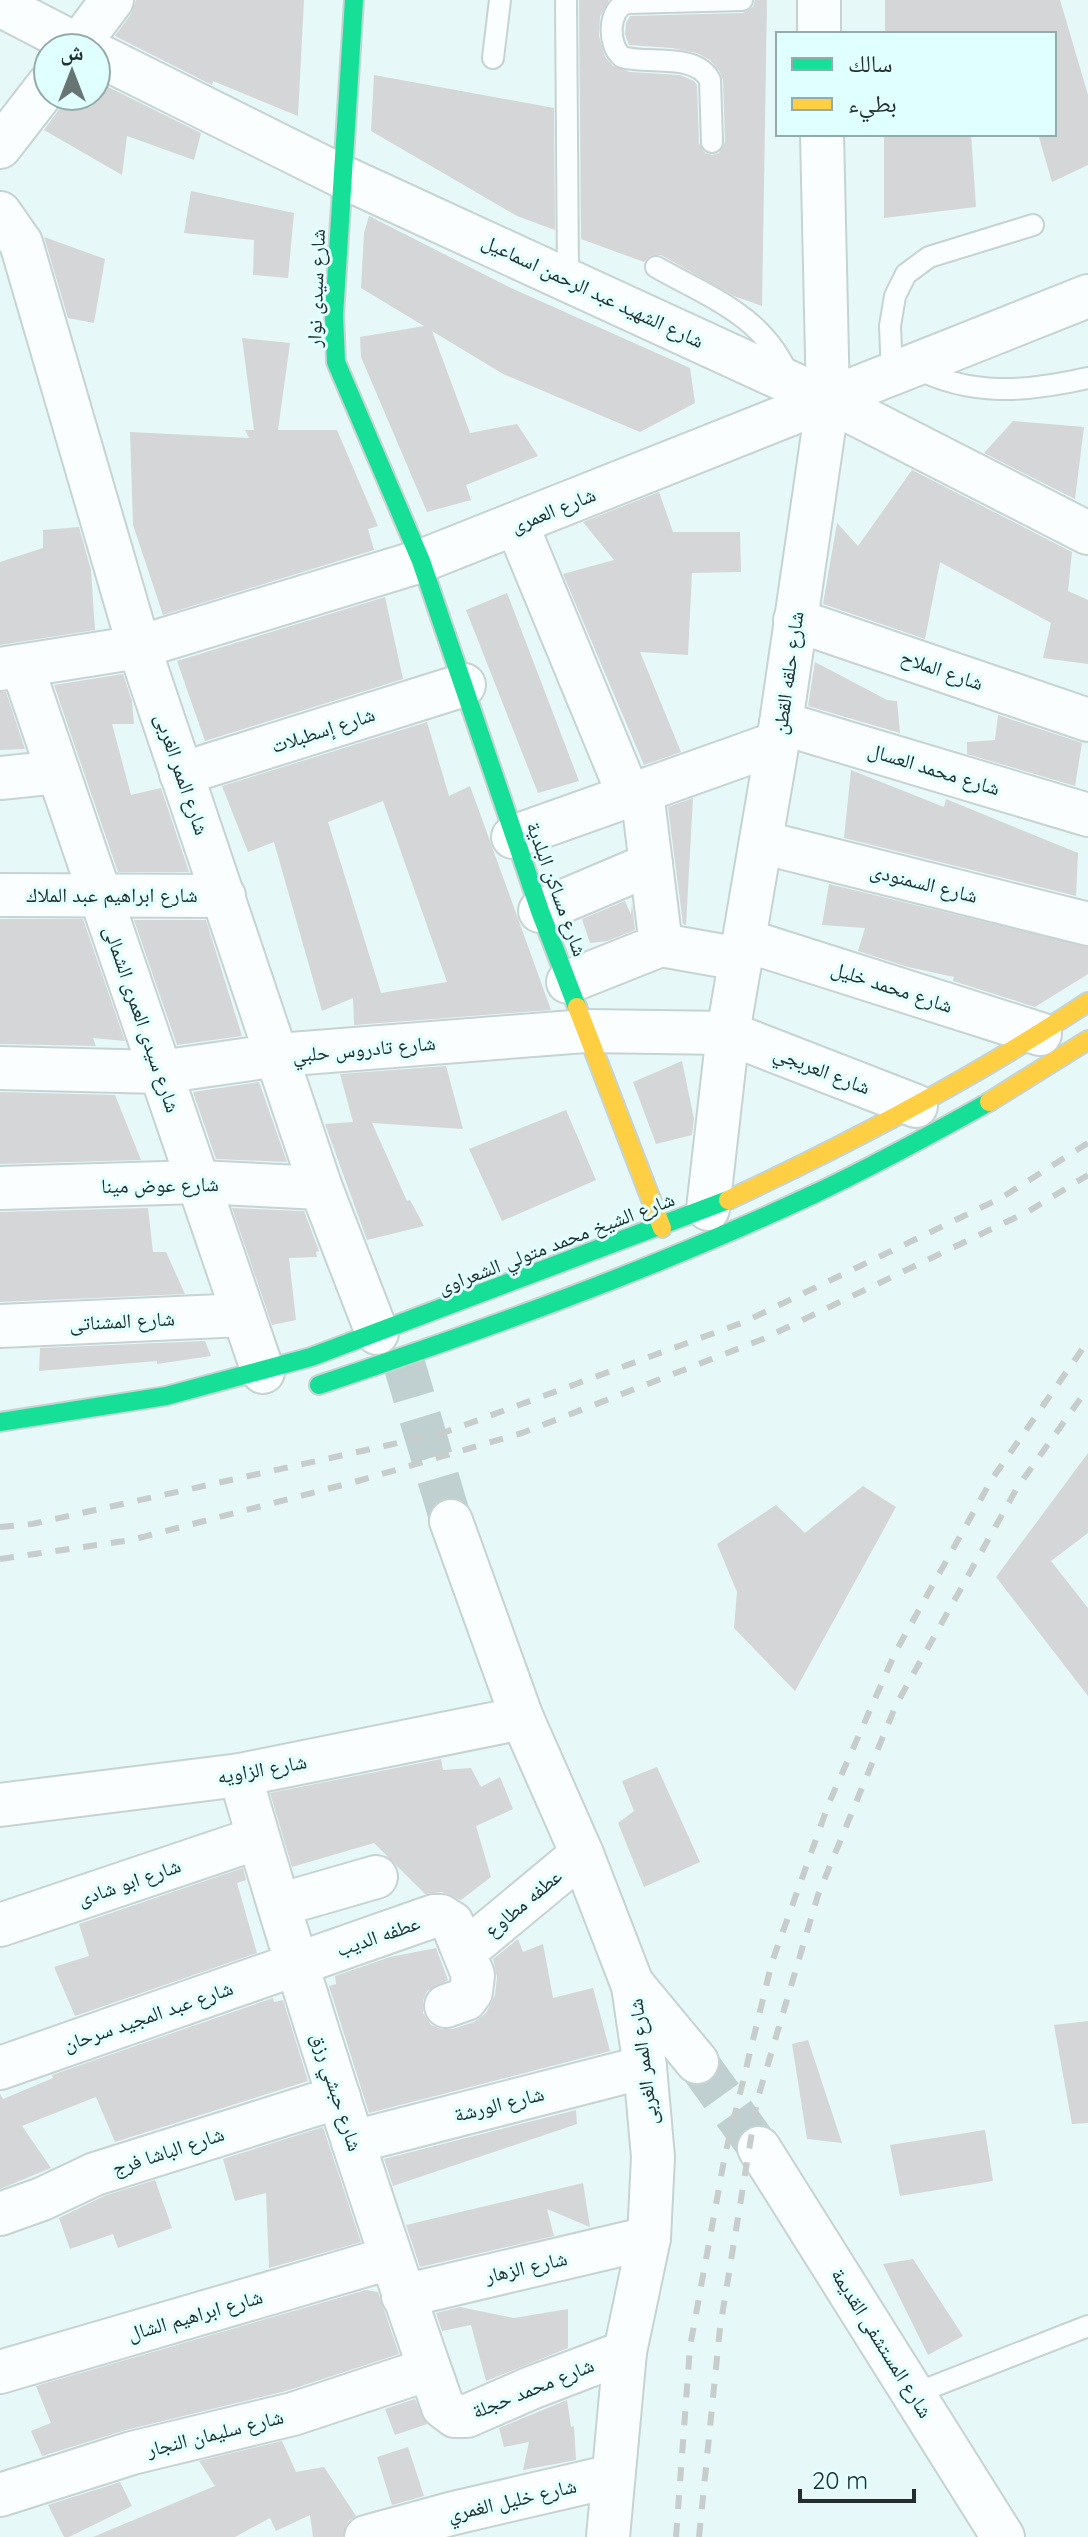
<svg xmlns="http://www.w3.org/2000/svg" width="1088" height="2537" viewBox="0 0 1088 2537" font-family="Quicksand,'Noto Naskh Arabic',sans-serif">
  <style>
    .building { fill: #d4d6d7; fill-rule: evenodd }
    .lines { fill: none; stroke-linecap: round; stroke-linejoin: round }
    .street-tunnel { stroke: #c0d0d0; stroke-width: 42; stroke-dasharray: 42 21; stroke-linecap: butt }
    .lane-casing { stroke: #c6d3d3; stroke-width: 24 }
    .street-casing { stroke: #c6d3d3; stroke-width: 46 }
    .fast-casing { stroke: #c6d3d3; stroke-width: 22 }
    .slow-casing { stroke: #c6d3d3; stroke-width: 22 }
    .lane { stroke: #fbfefe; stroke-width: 20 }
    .street { stroke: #fbfefe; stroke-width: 42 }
    .fast { stroke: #16e098; stroke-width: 18 }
    .slow { stroke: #ffcf43; stroke-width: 18 }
    .rail { stroke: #c7cccc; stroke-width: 6; stroke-dasharray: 14 14; stroke-linecap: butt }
    .labels { text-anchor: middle; stroke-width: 6; stroke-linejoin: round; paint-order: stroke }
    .street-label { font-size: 20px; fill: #232e2e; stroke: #e0ffff }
  </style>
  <rect width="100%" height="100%" fill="#e7f8f8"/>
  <g class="building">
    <polygon points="136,0 304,0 298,116 213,81 212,85 115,36 131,14"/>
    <polygon points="579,0 609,0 600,17 599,36 605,57 613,66 630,72 680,75 694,81 697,85 699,143 705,153 712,155 719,153 725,142 723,80 720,72 710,60 697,53 672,48 629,45 625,34 626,23 630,16 743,13 753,7 755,0 767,0 762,306 734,296 661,255 650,256 644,262 581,239"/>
    <polygon points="885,0 1060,0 1088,95 1088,165 1052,182 1038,134 1054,134 1054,34 885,34"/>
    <polygon points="374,75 554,108 555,230 517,216 371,131"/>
    <polygon points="96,81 201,133 194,160 127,136 122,175 44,130 69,96 96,96"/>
    <polygon points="884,134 971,134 976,207 884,218"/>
    <polygon points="191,191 294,213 288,278 253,275 254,240 184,233"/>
    <polygon points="369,216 511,288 690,368 695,403 640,432 503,374 432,331 470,433 517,424 538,456 466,485 471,500 427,512 361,357 360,337 424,326 361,288 364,233"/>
    <polygon points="44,237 105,259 94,323 68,318"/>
    <polygon points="242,338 290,343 278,430 337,430 378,526 368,529 374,550 163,615 133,525 130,432 249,438 245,430 254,430"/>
    <polygon points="1013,421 1084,427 1075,499 984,453"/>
    <polygon points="912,470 1072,552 1068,591 1088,600 1088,664 1043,658 1051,623 940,562 925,639 823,604 837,523 858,546"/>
    <polygon points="659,492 673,532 740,532 741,572 692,573 688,655 640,652 681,752 644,765 563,574 614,560 583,522"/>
    <polygon points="79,527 91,570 95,630 0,645 0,562 43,548 43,530"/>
    <polygon points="507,593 579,781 538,793 466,610"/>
    <polygon points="385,597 403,679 205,741 177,661"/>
    <polygon points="815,662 887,700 897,701 900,733 808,706"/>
    <polygon points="123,674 132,701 134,724 112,724 131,795 161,788 189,872 118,872 54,685"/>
    <polygon points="0,692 6,692 25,749 0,750"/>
    <polygon points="998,715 1082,743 1075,786 967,754 967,742 995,740"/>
    <path d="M427,722L449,796L470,786L551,1010L354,1025L353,998L322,1011L274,842L248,852L222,786ZM383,801L447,982L381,993L328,822Z"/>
    <polygon points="851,770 944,807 946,799 1078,853 1076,896 844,838"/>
    <polygon points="693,798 686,925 683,924 668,807"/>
    <polygon points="829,884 1088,947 1088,974 1035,1007 953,981 954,977 908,967 858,951 865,928 822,925"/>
    <polygon points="625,901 631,915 632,903 635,930 607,941 590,943 582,919"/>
    <polygon points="0,919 83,919 125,1041 93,1038 96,1046 0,1044"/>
    <polygon points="134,920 206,920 242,1036 177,1045"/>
    <polygon points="682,1061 694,1119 692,1135 656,1144 633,1082"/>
    <polygon points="446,1066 463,1129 372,1123 407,1201 410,1200 424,1226 367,1240 325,1124 353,1122 340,1074"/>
    <polygon points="259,1082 287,1162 216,1159 193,1092"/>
    <polygon points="0,1092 115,1095 141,1160 0,1164"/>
    <polygon points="566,1110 596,1180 502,1221 469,1149"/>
    <polygon points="148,1208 153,1252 166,1252 185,1294 0,1302 0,1212"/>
    <polygon points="232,1208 304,1211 319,1251 316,1252 317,1257 289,1258 296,1320 272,1325"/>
    <polygon points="205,1341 211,1356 157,1364 157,1361 39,1371 40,1348"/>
    <polygon points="1088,1453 1088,1533 1051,1561 1088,1608 1088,1696 996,1577"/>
    <polygon points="863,1486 896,1507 795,1691 734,1628 737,1592 717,1544 776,1505 805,1533"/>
    <polygon points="441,1759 443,1770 471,1768 481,1787 500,1777 513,1809 476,1826 491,1877 461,1900 442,1892 425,1894 374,1843 292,1867 270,1793"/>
    <polygon points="657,1767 700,1862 644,1887 618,1823 634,1811 622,1781"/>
    <polygon points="243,1868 246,1880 237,1883 257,1953 75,2016 54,1967 89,1956 79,1924"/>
    <polygon points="518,1939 523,1952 543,1944 553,1998 593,1988 610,2051 369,2113 329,1986 336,1984 335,1976 390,1957 436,1948 448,1980 427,1991 423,2001 423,2013 431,2025 441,2029 453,2029 474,2022 486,2013 495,1995 497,1977 493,1959"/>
    <polygon points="273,1998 274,2002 283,2000 308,2081 115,2142 96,2097 22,2126 51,2168 0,2189 0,2094 3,2099 53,2078 52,2075"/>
    <polygon points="1088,2021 1088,2123 1072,2124 1054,2025"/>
    <polygon points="808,2040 842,2143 807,2139 792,2044"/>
    <polygon points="576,2110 577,2124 393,2186 384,2159"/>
    <polygon points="323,2127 361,2242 269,2268 266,2193 235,2201 223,2159"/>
    <polygon points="985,2130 993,2181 900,2196 890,2145"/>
    <polygon points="155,2180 172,2228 118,2248 113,2234 70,2249 59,2218 104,2196"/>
    <polygon points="583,2183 590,2227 547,2209 554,2236 420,2267 406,2225"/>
    <polygon points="913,2259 963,2336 928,2355 883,2264"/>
    <polygon points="366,2290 378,2292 399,2354 286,2391 126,2430 42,2456 31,2431 51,2423 36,2386"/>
    <polygon points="460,2307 514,2318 568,2309 568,2348 486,2381 471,2325 442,2331 436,2313"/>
    <polygon points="415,2399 427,2424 395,2435 385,2409"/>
    <polygon points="567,2400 571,2427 574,2426 576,2460 523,2470 529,2442 504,2447 499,2428"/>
    <polygon points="282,2441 296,2472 324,2467 356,2516 348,2521 343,2537 313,2537 310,2515 276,2531 270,2518 235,2537 93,2537 215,2486 199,2461"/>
    <polygon points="408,2447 424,2496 392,2505 377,2457"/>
    <polygon points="120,2482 132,2506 69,2537 64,2537 48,2505"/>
  </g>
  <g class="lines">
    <g class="street-tunnel">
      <polyline points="402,1357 451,1521"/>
      <polyline points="697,2062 759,2148"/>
    </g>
    <defs>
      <g id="lane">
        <polyline points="566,0 568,279"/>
        <polyline points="493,58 500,0"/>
        <path d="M712,142L710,80C695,52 648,65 622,57C607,45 608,8 627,3L742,0"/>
        <path d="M656,267C711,298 765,316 790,379"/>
        <path d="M914,367C970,397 1027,392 1088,378"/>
        <polyline points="892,375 890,326 895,296 906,274 929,257 1033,225"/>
        <polyline points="914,2394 1088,2326"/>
      </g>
      <g id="street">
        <polyline points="819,0 819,34"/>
        <polyline points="0,5 83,48"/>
        <polyline points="76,48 112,0"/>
        <polyline points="96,54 343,177 828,400 1088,533"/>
        <polyline points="0,147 48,85"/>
        <polyline points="0,213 21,243 139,647 321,1188 377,1333"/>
        <polyline points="517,525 629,796"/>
        <polyline points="795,620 1088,720"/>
        <polyline points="22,666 263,1372"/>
        <polyline points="0,669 139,647 421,561 1088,296"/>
        <polyline points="781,723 1088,815"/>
        <polyline points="181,774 464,685"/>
        <polyline points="0,778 58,772"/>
        <polyline points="642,792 661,945"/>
        <polyline points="513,837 777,743"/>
        <polyline points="761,842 1088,924"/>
        <polyline points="0,895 224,896"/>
        <polyline points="540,911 651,864"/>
        <polyline points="744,940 1040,1034"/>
        <polyline points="568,982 661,945 740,959"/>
        <polyline points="0,1068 160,1072 278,1055 585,1031 728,1033 916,1106"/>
        <polyline points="0,1188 198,1182 321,1188"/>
        <polyline points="708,1209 728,1033 781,723 828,400 822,134"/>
        <polyline points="0,1326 243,1315"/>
        <polyline points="451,1521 522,1718 582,1854 633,1986 645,2067 653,2157 649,2238 625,2352 608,2537"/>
        <path d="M240,1775C302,1987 369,2198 443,2407L455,2416H467L531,2388L625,2352"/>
        <polyline points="0,1805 240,1775 522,1718"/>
        <polyline points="279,1905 376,1877"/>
        <polyline points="0,1925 258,1838"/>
        <polyline points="464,1952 582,1854"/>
        <polyline points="634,1986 697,2062"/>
        <polyline points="0,2068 434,1916 441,1916 452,1923 473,1975 471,1992 466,1999 446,2006"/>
        <polyline points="353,2142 645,2067"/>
        <polyline points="759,2148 1003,2537"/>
        <polyline points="0,2214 42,2199 95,2174 339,2097"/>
        <polyline points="403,2296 649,2238"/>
        <polyline points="0,2372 390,2258"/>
        <polyline points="0,2495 132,2453 293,2414 429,2369"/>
        <polyline points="366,2537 454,2513 613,2476"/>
      </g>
      <g id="fast">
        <polyline points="354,0 334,315 336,362 421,561 540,911 577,1007"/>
        <path d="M319,1385C486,1329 652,1270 812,1195C872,1167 930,1135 989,1102"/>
        <polyline points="0,1422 166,1396 311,1357 728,1200"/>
      </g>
      <g id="slow">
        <polyline points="577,1007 662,1228"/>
        <polyline points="989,1102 1088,1040"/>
        <path d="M728,1200C852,1142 974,1078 1088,1002"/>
      </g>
    </defs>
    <use href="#lane" class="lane-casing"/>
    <use href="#street" class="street-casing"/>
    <use href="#fast" class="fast-casing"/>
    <use href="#slow" class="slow-casing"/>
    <use href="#lane" class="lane"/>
    <use href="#street" class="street"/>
    <use href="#fast" class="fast"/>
    <use href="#slow" class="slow"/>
    <g class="rail">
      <polyline points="0,1527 32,1524 443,1433 744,1322 1001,1198 1088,1143"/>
      <polyline points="0,1559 131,1540 358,1481 522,1433 763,1339 1029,1211 1088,1175"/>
      <polyline points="676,2537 690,2347 725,2155 772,1962 829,1803 896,1651 992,1479 1088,1341"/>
      <polyline points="699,2537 720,2328 757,2101 818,1895 896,1705 1017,1488 1088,1388"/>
    </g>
  </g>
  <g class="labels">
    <g class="street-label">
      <text transform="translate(316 288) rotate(-88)" y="7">شارع سيدى نوار</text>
      <text transform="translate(593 291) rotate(25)" y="7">شارع الشهيد عبد الرحمن اسماعيل</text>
      <text transform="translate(553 510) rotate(-22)" y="7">شارع العمرى</text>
      <text transform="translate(942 670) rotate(19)" y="7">شارع الملاح</text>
      <text transform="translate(788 673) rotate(-82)" y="7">شارع حلقه القطن</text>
      <text transform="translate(323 730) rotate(-18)" y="7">شارع إسطبلات</text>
      <text transform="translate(934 769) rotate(17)" y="7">شارع محمد العسال</text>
      <text transform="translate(182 774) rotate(71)" y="7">شارع الممر الغربى</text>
      <text transform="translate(924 883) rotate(14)" y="7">شارع السمنودى</text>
      <text transform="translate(557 889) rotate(70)" y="7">شارع مساكن البلدية</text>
      <text x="112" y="902">شارع ابراهيم عبد الملاك</text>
      <text transform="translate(892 987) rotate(18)" y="7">شارع محمد خليل</text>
      <text transform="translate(142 1019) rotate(71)" y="7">شارع سيدى العمرى الشمالى</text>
      <text transform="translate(364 1049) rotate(-5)" y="7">شارع تادروس حلبي</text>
      <text transform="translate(822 1070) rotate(21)" y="7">شارع العربجي</text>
      <text transform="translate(160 1185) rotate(-1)" y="7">شارع عوض مينا</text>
      <text transform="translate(556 1243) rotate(-21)" y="7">شارع الشيخ محمد متولي الشعراوى</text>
      <text transform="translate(122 1321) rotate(-3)" y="7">شارع المشناتى</text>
      <text transform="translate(262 1769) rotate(-10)" y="7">شارع الزاويه</text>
      <text transform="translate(129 1882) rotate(-19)" y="7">شارع ابو شادى</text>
      <text transform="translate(523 1903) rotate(-40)" y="7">عطفه مطاوع</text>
      <text transform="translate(378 1936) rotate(-19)" y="7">عطفه الديب</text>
      <text transform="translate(148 2016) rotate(-19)" y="7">شارع عبد المجيد سرحان</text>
      <text transform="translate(643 2062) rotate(-97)" y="7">شارع الممر الغربى</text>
      <text transform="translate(337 2092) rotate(72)" y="7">شارع حبشي رزق</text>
      <text transform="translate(499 2104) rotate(-14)" y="7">شارع الورشة</text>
      <text transform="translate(168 2151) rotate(-18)" y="7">شارع الباشا فرج</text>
      <text transform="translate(526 2267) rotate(-13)" y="7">شارع الزهار</text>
      <text transform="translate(195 2315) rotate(-16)" y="7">شارع ابراهيم الشال</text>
      <text transform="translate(882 2343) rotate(58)" y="7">شارع المستشفى القديمة</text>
      <text transform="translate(533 2388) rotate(-22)" y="7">شارع محمد حجلة</text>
      <text transform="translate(215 2433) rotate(-14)" y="7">شارع سليمان النجار</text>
      <text transform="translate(512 2500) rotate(-13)" y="7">شارع خليل الغمري</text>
    </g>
  </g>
  <rect x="776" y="32" width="280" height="104" fill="#e0ffff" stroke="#94abab" stroke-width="2"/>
  <rect x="792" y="58" width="40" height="12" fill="#16e098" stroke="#94abab" stroke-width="2"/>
  <text x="848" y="72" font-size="24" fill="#232e2e">سالك</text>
  <rect x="792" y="98" width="40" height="12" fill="#ffcf43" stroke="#94abab" stroke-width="2"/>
  <text x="848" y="112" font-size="24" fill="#232e2e">بطيء</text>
  <g transform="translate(72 72)"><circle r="38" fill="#e0ffff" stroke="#94abab" stroke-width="2"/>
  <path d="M0-6L14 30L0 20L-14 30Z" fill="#687575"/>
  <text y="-12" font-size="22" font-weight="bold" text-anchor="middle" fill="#232e2e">ش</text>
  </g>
  <path d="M800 2489v12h114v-12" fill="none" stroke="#232e2e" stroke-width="4"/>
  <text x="812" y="2489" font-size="24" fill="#232e2e" stroke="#e0ffff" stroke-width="6" paint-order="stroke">20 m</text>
</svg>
